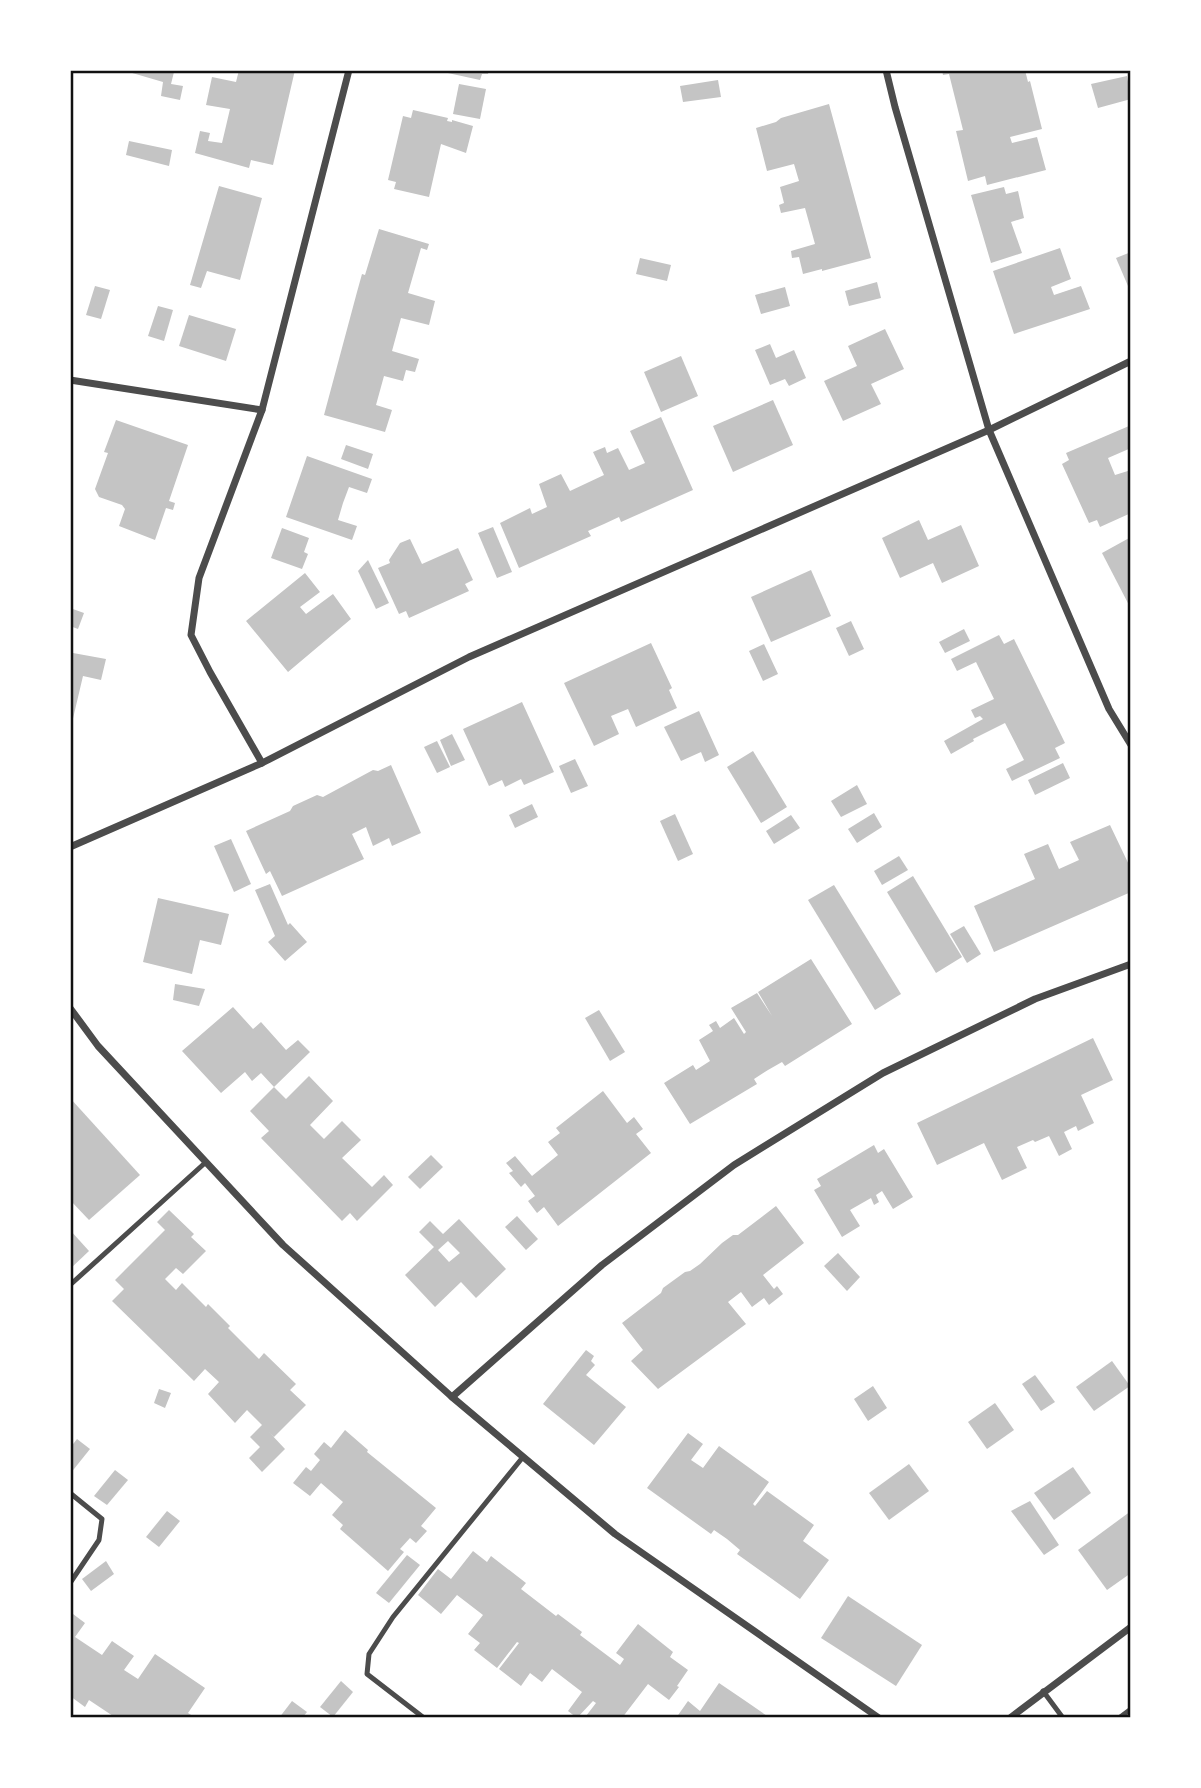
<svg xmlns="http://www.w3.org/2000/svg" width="1201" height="1788" viewBox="0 0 1201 1788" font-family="'Noto Serif',serif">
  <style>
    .building { fill: #c4c4c4; fill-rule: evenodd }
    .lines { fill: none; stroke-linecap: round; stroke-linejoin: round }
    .service { stroke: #4c4c4c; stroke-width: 5 }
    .minor { stroke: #4c4c4c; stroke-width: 7 }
    .neatline { fill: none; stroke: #111; stroke-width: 2.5 }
  </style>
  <rect width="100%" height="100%" fill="#fff"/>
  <g class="building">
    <polygon points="122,70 162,70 174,72 171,84 183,86 180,100 161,96 163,82"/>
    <polygon points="239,70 295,70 273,165 251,160 249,168 195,153 200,131 210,133 208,141 222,143 230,109 206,105 212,77 236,82"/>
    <polygon points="434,70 489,70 488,74 482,74 480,80"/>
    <polygon points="942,70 1025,70 1028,82 1030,81 1042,129 1010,137 1012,143 1037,137 1046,170 987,185 985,176 968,181 956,131 963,130 949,74 943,75"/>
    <polygon points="1127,76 1131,99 1098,108 1091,84"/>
    <polygon points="718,80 721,97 683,102 680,86"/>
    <polygon points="459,84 486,89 480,119 453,114"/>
    <polygon points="829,104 871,258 822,271 822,269 803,274 799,257 792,258 791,251 815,244 805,208 781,213 779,205 784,203 780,187 799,181 794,164 767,171 756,128 776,122 781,118"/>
    <polygon points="413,110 448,118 447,121 452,122 452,120 473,126 466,153 441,144 429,197 394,189 396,182 388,180 403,116 411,118"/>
    <polygon points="129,141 172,150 169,166 126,155"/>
    <polygon points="219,186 262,198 240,280 207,271 201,288 190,285"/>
    <polygon points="1004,187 1006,194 1018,191 1024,218 1011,222 1022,253 991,263 971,195"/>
    <polygon points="379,229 429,244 427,250 421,248 408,293 435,301 429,325 401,318 392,351 419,359 415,372 406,370 403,381 384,376 376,405 392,410 385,432 324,415 357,292 362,274 365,275"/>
    <polygon points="1060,248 1071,279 1051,287 1054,295 1081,286 1090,309 1014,334 993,271"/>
    <polygon points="1131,252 1131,293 1116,258"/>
    <polygon points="640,258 671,265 667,281 636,274"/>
    <polygon points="877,282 881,298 849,306 845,291"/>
    <polygon points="95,286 110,290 101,319 86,315"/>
    <polygon points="785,287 790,306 761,314 755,295"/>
    <polygon points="158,306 173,310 164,341 148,336"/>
    <polygon points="189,315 236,329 226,361 179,346"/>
    <polygon points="885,329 904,369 871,384 881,404 843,421 824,381 857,366 848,346"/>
    <polygon points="770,344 776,358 794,350 806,378 789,386 785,379 770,385 755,350"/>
    <polygon points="681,356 698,396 661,412 644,372"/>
    <polygon points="773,400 793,445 733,472 713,426"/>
    <polygon points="661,417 693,490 621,522 619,517 604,524 588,531 591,536 519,568 500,523 530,508 532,514 547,507 539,484 561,474 570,491 604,475 593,452 605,447 607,453 618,448 629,470 645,463 630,431"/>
    <polygon points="116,420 188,445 169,501 175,503 173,510 166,508 155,540 119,526 125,509 122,505 99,497 95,489 108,453 104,452"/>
    <polygon points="1129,426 1131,448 1108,458 1115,475 1131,470 1131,513 1100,527 1097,520 1089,523 1062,464 1069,460 1066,453"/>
    <polygon points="346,445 373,454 368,469 341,459"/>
    <polygon points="307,456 372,479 367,493 349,487 343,503 338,520 357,526 352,540 286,517"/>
    <polygon points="919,520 928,540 961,525 979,566 942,583 933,563 900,578 882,538"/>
    <polygon points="493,527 512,572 497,578 478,533"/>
    <polygon points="282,528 309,538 304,552 308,554 302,569 271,558"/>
    <polygon points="1131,537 1131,609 1102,553"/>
    <polygon points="410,539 422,564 458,548 473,580 465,584 469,591 409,618 406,611 399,614 378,568 390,563 389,560 400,543"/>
    <polygon points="368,560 389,603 376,609 358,571"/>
    <polygon points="811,570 831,616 771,642 751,597"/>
    <polygon points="305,573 320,592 300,607 306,614 333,594 351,619 288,672 246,621"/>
    <polygon points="70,608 84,613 78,629 70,626"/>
    <polygon points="851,621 864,649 849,656 836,628"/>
    <polygon points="964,629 970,641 945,653 939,642"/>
    <polygon points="999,635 1004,644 1014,639 1065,743 1055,748 1060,758 1012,781 1006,769 1024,760 1005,723 973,739 974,741 951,754 944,741 983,719 980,716 975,718 971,710 994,699 976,662 957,671 951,659"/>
    <polygon points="651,643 672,688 669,690 677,708 636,727 628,709 611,716 619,734 594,746 564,683"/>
    <polygon points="764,644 778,674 763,681 749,651"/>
    <polygon points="73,653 106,659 101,680 83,676 71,727 70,666"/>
    <polygon points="522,702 554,772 524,785 521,779 505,787 502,780 489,786 463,729"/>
    <polygon points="699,711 719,755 705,762 701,752 681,761 664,727"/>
    <polygon points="452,734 465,760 451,766 440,740"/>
    <polygon points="437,741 450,767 437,773 424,747"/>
    <polygon points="753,751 787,807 761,823 727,767"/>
    <polygon points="575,759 588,786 571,793 559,766"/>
    <polygon points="1063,763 1070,778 1035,795 1028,780"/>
    <polygon points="391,765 421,833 392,846 389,838 373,846 366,827 352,834 364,859 282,896 270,871 266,874 246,831 290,811 293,806 317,795 323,797 373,770 378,771"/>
    <polygon points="857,785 867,804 841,817 831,801"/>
    <polygon points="532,804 538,817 515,828 509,815"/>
    <polygon points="874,813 882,827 857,843 848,829"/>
    <polygon points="675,814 693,854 678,861 660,821"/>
    <polygon points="791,815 800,828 774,844 766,831"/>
    <polygon points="1110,825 1131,869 1131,892 994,952 974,906 1035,879 1024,854 1048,844 1059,869 1079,860 1070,842"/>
    <polygon points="231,839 251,884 234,892 214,846"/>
    <polygon points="899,856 908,870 882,885 874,871"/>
    <polygon points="913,876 962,957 936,973 887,892"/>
    <polygon points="270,884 288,925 290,923 307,942 285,961 268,942 275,936 255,890"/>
    <polygon points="834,885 901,994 875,1010 808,900"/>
    <polygon points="158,898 229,914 221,945 200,940 192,974 143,962"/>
    <polygon points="964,926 981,954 967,963 950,934"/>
    <polygon points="811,959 852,1024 785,1066 782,1062 768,1070 754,1079 757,1084 690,1124 664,1083 693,1065 696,1070 710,1061 699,1040 713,1031 709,1025 716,1021 720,1028 734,1018 744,1034 746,1032 731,1008 757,993 772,1016 758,992"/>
    <polygon points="175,984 205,989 199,1006 173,1000"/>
    <polygon points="233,1007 253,1029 261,1022 286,1050 298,1040 310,1052 274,1087 261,1073 252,1081 245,1072 221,1093 182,1051"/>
    <polygon points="599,1010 625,1052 610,1061 585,1018"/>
    <polygon points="1093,1038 1113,1080 1081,1095 1094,1123 1078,1131 1076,1126 1064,1132 1072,1149 1059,1156 1049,1136 1035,1142 1033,1140 1017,1147 1027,1168 1002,1180 984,1143 937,1165 917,1123"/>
    <polygon points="309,1076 333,1101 310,1125 324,1139 342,1121 361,1140 342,1158 372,1187 384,1175 393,1185 357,1221 350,1213 342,1221 261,1138 269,1131 250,1111 274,1087 286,1099"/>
    <polygon points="603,1091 627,1123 634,1117 643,1129 636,1134 651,1153 558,1226 544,1207 537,1213 528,1201 535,1196 525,1183 521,1187 509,1173 513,1171 506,1163 515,1156 532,1176 558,1155 548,1142 560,1133 556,1128"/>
    <polygon points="70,1098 140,1175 89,1220 70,1200"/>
    <polygon points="874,1145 878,1153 884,1149 913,1197 893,1209 882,1191 876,1195 879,1202 874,1205 871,1198 850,1210 860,1226 842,1237 814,1190 821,1186 817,1179"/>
    <polygon points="431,1155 443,1167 420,1189 408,1177"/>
    <polygon points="776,1206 804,1243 763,1275 774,1289 777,1286 783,1294 769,1305 764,1298 752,1307 741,1292 728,1302 746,1324 658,1389 631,1361 643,1350 622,1323 661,1293 663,1288 685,1272 690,1271 700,1264 722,1243 733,1235 738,1235"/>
    <polygon points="169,1210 194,1234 191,1237 206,1251 183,1274 176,1268 165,1279 176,1290 182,1283 206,1307 208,1304 230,1326 228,1328 259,1359 264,1353 296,1384 290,1390 306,1405 274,1437 269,1432 285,1449 262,1472 249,1458 260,1447 250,1437 262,1425 247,1410 235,1423 208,1394 219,1382 205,1369 194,1381 112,1301 124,1289 115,1280 165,1230 157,1222"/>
    <polygon points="517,1216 538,1239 526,1250 505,1227"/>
    <path d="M459,1219L506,1269L476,1298L461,1282L435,1307L405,1275L434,1247L419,1232L430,1221L443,1234ZM448,1241L460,1253L449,1262L438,1250Z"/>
    <polygon points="70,1230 89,1251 70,1269"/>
    <polygon points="838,1253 860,1277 847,1291 824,1266"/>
    <polygon points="586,1350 594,1356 591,1361 595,1365 586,1375 626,1407 594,1445 543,1404"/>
    <polygon points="1112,1361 1130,1386 1094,1411 1076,1387"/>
    <polygon points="1035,1375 1055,1402 1041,1411 1022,1384"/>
    <polygon points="873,1386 887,1408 868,1421 854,1399"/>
    <polygon points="159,1389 171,1393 165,1408 154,1403"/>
    <polygon points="995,1403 1014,1430 987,1449 968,1422"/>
    <polygon points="345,1430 368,1450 367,1452 436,1508 421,1526 427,1531 416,1543 410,1538 400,1549 404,1552 388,1571 340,1529 343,1525 332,1515 343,1502 321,1483 310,1496 293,1483 306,1467 311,1471 320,1460 314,1454 324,1442 331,1448"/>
    <polygon points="688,1433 703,1444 691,1460 703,1468 719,1446 769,1482 753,1504 755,1506 767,1491 814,1525 803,1541 829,1560 800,1599 737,1554 740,1550 727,1539 714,1530 711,1534 647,1488"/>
    <polygon points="77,1439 90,1449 70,1474 70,1448"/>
    <polygon points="909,1464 929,1491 889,1520 869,1493"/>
    <polygon points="1073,1467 1091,1493 1054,1520 1034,1493"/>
    <polygon points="115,1470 128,1480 107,1505 94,1496"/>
    <polygon points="1030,1501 1059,1545 1044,1555 1011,1511"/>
    <polygon points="167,1511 180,1521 159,1547 146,1537"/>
    <polygon points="1131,1511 1131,1573 1107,1590 1078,1550"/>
    <polygon points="473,1551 487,1562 491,1556 526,1583 521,1589 556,1616 558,1614 582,1632 580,1635 620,1665 624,1659 616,1653 638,1624 673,1652 670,1657 688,1670 677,1686 679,1687 669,1700 648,1684 622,1718 615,1718 612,1715 610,1718 589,1718 586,1716 596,1703 593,1701 577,1718 568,1711 582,1692 552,1669 542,1682 530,1673 521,1686 499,1669 519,1643 517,1642 497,1668 474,1650 480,1643 468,1634 483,1615 457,1595 441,1614 418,1595 438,1569 451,1579"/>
    <polygon points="407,1555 420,1565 389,1603 376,1593"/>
    <polygon points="106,1561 114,1574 91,1591 82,1579"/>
    <polygon points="848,1596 922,1645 896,1686 821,1638"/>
    <polygon points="73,1614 85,1623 75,1637 102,1655 112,1641 134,1656 124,1670 138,1679 155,1654 205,1688 188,1713 196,1718 116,1718 89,1700 85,1707 70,1696 70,1618"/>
    <polygon points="341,1681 353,1692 333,1717 320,1707"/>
    <polygon points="719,1683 747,1702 770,1718 676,1718 688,1701 700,1711"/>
    <polygon points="292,1701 307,1712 302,1718 279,1718"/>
  </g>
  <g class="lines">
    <g class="service">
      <polyline points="70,1285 206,1162"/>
      <polyline points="70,1493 102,1519 99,1540 70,1583"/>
      <polyline points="1043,1691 1063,1718"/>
      <polyline points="424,1718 367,1674 369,1654 393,1617 523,1457"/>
      <polyline points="1119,1718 1131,1709"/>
    </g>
    <g class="minor">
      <polyline points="886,70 895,107 989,430 1109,709 1131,745"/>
      <polyline points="70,380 262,410"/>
      <polyline points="262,763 210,672 191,635 199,578 262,410 349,70"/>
      <polyline points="70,847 262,763 469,657 989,430 1131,361"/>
      <polyline points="70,1008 98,1046 283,1245 452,1397 615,1534 879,1718"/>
      <polyline points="452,1397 602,1265 734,1165 883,1073 1035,999 1131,964"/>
      <polyline points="1010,1718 1131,1627"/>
    </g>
  </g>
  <rect width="1201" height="1788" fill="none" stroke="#ffffff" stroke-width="144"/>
  <rect x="72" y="72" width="1057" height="1644" class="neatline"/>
</svg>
